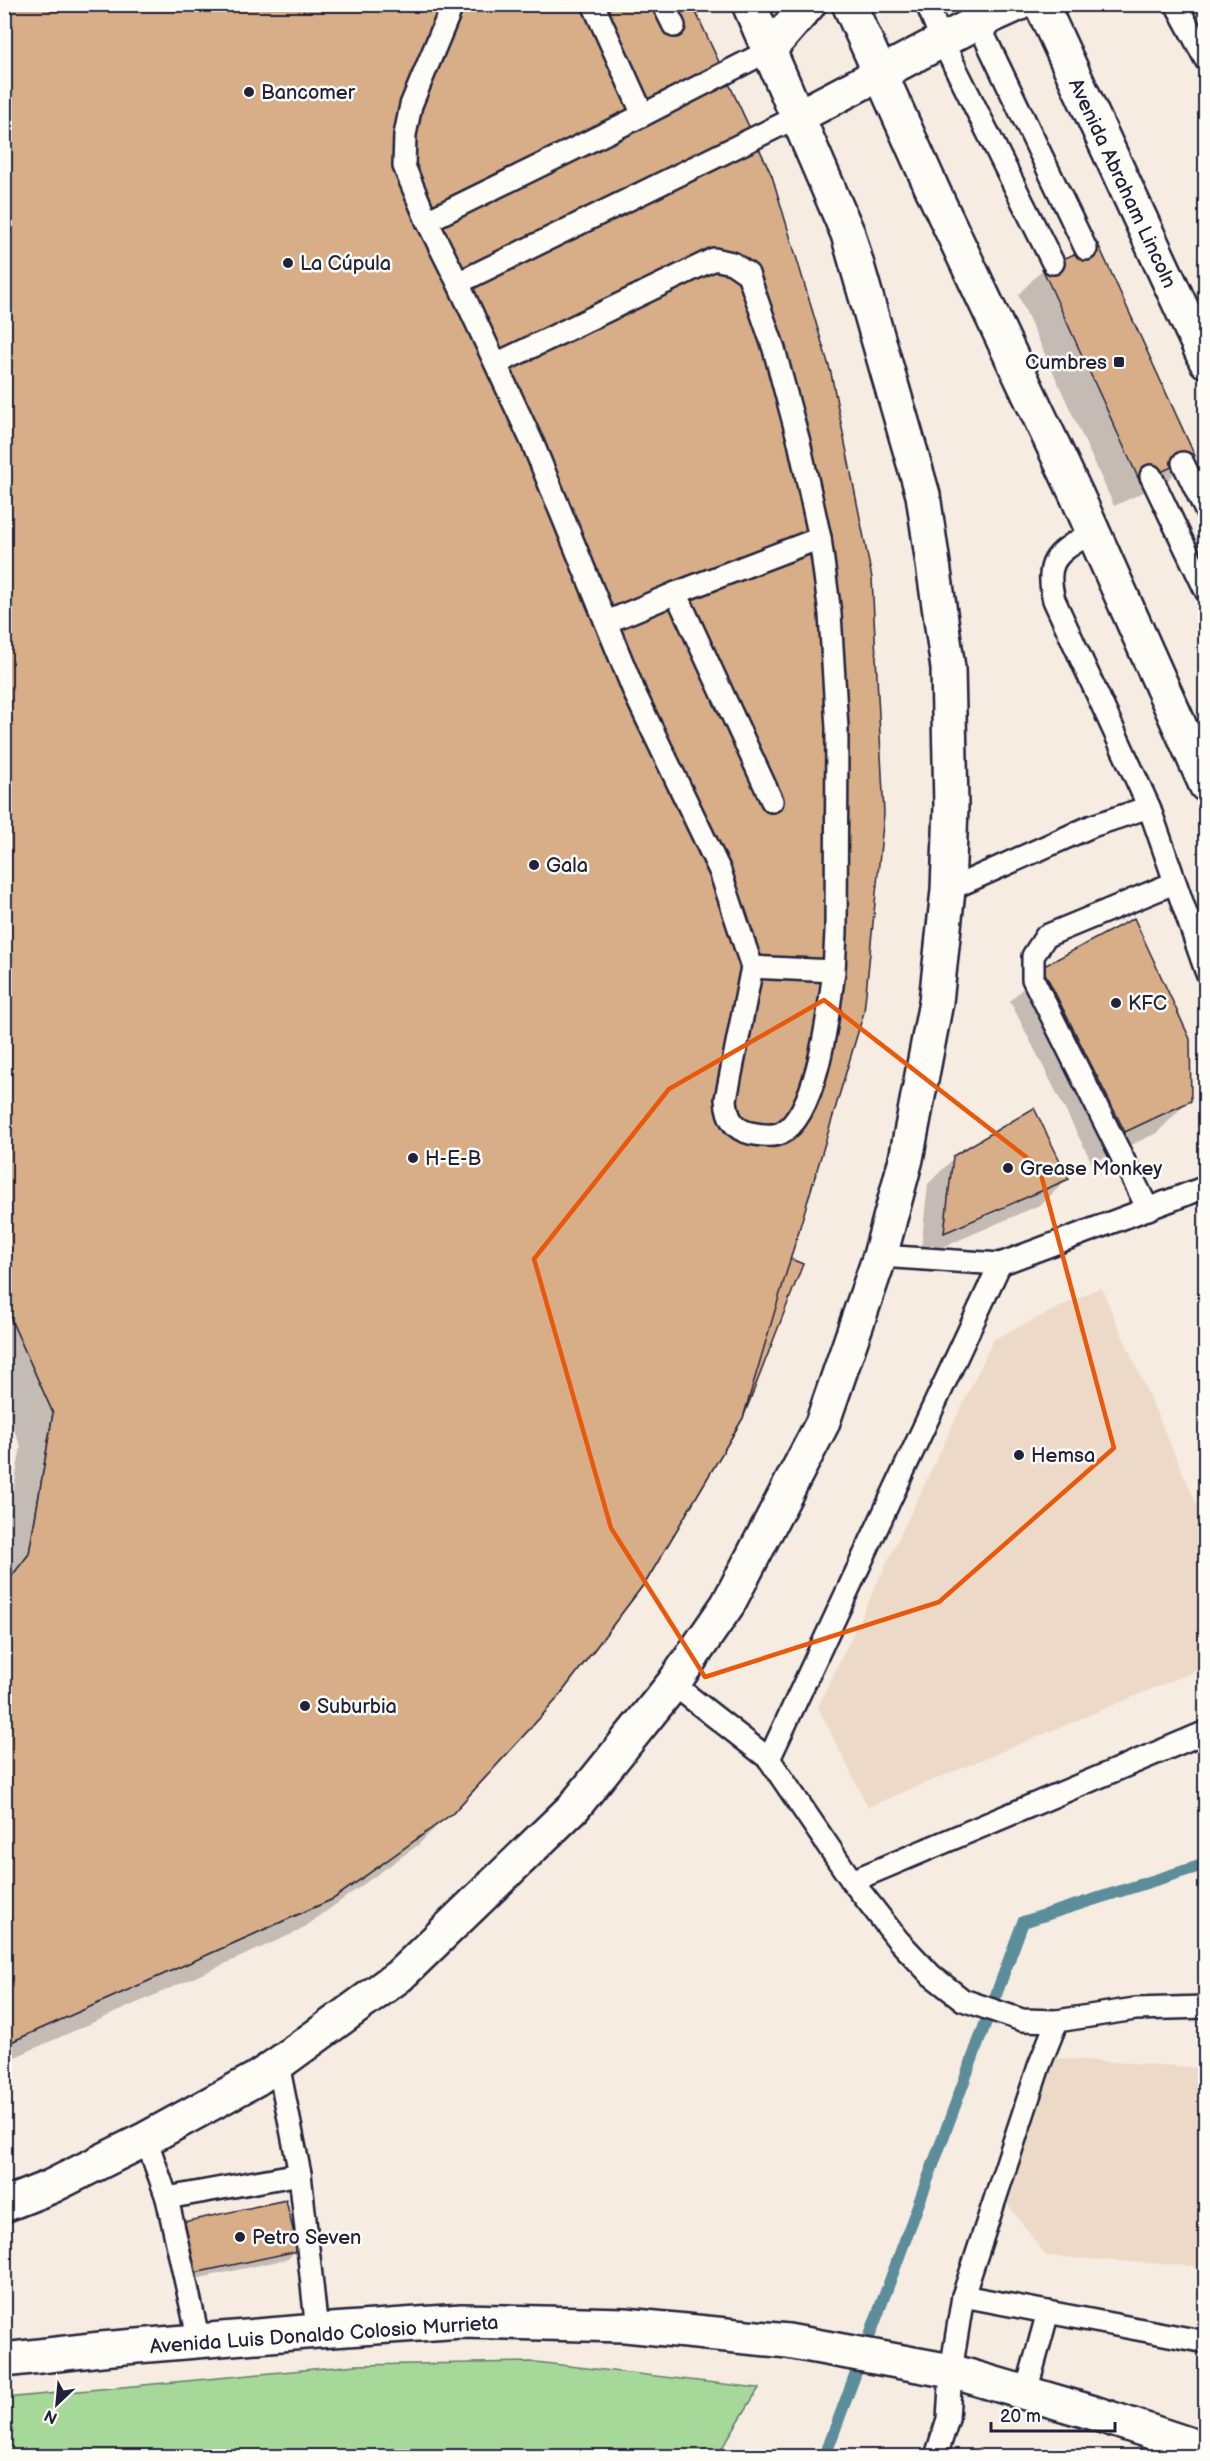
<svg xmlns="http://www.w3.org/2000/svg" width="1210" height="2461" viewBox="0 0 1210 2461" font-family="'Balsamiq Sans',sans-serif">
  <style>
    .built { fill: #edd9c7 }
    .green { fill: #a6d899; stroke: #647d6a; stroke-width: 1.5 }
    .shadow { fill: #0003 }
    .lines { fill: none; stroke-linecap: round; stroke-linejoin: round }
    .stream { stroke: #5c8d9b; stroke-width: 12 }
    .building { fill: #d8ae89; stroke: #22223b; stroke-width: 1.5 }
    .service-casing { stroke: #22223b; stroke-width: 26 }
    .tertiary-casing { stroke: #22223b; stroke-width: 38 }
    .secondary-casing { stroke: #22223b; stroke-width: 38 }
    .primary-casing { stroke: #22223b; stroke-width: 38 }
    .service { stroke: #fdfcf7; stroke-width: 21 }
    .tertiary { stroke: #fdfcf7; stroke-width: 33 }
    .secondary { stroke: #fdfcf7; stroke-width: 33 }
    .primary { stroke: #fdfcf7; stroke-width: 33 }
    .marked { fill: none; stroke: #e8590c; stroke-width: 4.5; stroke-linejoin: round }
    .poi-dot { fill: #22223b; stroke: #fdfcf7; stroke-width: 2 }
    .labels { text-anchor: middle; stroke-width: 5; stroke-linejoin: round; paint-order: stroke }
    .poi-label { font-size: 20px; fill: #22223b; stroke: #fdfcf7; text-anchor: start }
    .street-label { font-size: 20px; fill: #22223b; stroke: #fdfcf7 }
  </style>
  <rect width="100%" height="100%" fill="#f6ece1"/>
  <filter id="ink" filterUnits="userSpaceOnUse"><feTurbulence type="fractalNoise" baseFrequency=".0167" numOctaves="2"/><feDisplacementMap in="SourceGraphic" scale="12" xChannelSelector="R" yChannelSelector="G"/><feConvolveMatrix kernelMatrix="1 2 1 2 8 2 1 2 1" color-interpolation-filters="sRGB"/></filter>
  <g filter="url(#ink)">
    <g class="built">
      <polygon points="1101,1287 1205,1523 1205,1667 868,1807 818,1707 994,1339"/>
      <polygon points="1055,2058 1205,2068 1205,2267 1046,2256 1007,2203"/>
    </g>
    <polygon class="green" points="535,2362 759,2388 717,2456 5,2456 5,2398 356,2365"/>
    <g class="shadow">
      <polygon points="4,4 451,1812 418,1845 299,1931 4,2062 4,1546 21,1446 4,1408"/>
      <polygon points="1043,269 1193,455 1167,481 1114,506 1018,295"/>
      <polygon points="1042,969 1189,1100 1157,1133 1092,1163 1010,1001"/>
      <polygon points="954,1158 1067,1179 1042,1204 920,1257 928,1184"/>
      <polygon points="175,2232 296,2250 288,2259 186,2281"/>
    </g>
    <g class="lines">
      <polyline class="stream" points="825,2456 1023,1922 1206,1864"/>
    </g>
    <g class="building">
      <polygon points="4,4 364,4 314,147 687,968 610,1186 803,1264 743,1418 647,1580 556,1700 453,1813 333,1899 4,2045 4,1586 29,1554 53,1413 14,1326 56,1307 4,1191"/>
      <polygon points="4,4 692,4 772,176 831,373 872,578 884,814 864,1012 743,1418 647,1580 556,1700 453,1813 333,1899 4,2045 4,1586 29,1554 53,1413 4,1304"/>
      <polygon points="1098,244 1195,456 1140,482 1042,268"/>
      <polygon points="1134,918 1190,1039 1191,1101 1125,1132 1042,967"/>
      <polygon points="1034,1108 1069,1179 944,1233 953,1156"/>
      <polygon points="286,2200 298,2251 194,2273 183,2222"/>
    </g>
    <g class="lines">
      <defs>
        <g id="service">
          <polyline points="453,4 411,105 405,135 404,166 427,221 458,283 533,444 636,696 720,871 752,967 834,971 836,932 837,728 830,614 820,538 799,442 774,349 748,274 732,263 714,259 496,364"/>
          <polyline points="593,4 643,115"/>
          <polyline points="663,4 674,26"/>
          <polyline points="927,4 942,41 1053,263"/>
          <polyline points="969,4 1086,249"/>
          <polyline points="1176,4 1206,60"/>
          <polyline points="427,221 643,115 768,51"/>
          <polyline points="458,283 799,116"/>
          <polyline points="1183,463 1206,511"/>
          <polyline points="1151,476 1206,591"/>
          <path d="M1092,532C1060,552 1043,558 1054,600L1149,807"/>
          <polyline points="676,593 772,801"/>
          <polyline points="607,622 676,593 820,538"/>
          <polyline points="948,890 1092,826 1149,807 1206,971"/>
          <path d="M752,967L726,1099C727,1116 732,1129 750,1133C760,1135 772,1137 781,1133C818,1115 829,1008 834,971"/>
          <polyline points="1148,1209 1033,979 1033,956 1046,936 1174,883"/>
          <polyline points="880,1256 1000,1264 1206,1187"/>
          <polyline points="673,1684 769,1759 852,1881 898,1940 931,1975 963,2000 1022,2020 1057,2021 1135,2009 1206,2007"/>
          <polyline points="769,1759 1000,1264"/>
          <polyline points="852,1881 1206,1732"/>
          <polyline points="146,2139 167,2198 300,2174 278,2064"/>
          <polyline points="300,2174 317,2331"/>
          <polyline points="167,2198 199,2341"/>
          <polyline points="963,2296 1206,2342"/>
          <polyline points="1026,2392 1048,2312"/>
          <polyline points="936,2456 948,2419 951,2371 963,2296 1039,2066 1057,2021"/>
        </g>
        <g id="tertiary">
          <polyline points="768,51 809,4"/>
          <polyline points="799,116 976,23 1018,4"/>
        </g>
        <g id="secondary">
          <polyline points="4,2205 50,2187 146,2139 256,2079 278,2064 399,1976 574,1807 673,1684 728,1604 822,1424 880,1256 906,1159 936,1002 948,890 951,806 948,668 923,495 848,234 749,4"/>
          <polyline points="4,2360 101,2349 317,2331 462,2321 625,2325 788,2341 951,2371 1094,2413 1206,2450"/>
        </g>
        <g id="primary">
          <polyline points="849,4 934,193 1077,496 1206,785"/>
          <polyline points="1041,4 1206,361"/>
        </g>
      </defs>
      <use href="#service" class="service-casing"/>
      <use href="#tertiary" class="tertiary-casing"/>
      <use href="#secondary" class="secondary-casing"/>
      <use href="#primary" class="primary-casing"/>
      <use href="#service" class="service"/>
      <use href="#tertiary" class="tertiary"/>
      <use href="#secondary" class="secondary"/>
      <use href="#primary" class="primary"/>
    </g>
  </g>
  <path class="marked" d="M824,1000L1039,1167L1114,1448L939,1602L705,1677L611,1528L534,1259L669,1089Z"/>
  <g class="poi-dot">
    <circle cx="249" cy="92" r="6"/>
    <circle cx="288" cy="263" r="6"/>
    <rect x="1113" y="356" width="12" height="12" rx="3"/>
    <circle cx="534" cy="865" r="6"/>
    <circle cx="1116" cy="1003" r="6"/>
    <circle cx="413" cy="1158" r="6"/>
    <circle cx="1008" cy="1168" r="6"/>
    <circle cx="1019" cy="1455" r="6"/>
    <circle cx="305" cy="1706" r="6"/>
    <circle cx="240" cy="2237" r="6"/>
  </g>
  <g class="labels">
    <g class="poi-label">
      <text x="261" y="99">Bancomer</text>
      <text x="300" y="270">La Cúpula</text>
      <text x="1107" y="369" text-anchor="end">Cumbres</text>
      <text x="546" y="872">Gala</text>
      <text x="1128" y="1010">KFC</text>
      <text x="425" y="1165">H-E-B</text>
      <text x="1020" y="1175">Grease Monkey</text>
      <text x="1031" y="1462">Hemsa</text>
      <text x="317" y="1713">Suburbia</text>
      <text x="252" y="2244">Petro Seven</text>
    </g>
    <g class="street-label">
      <text transform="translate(1123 183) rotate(65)" y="7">Avenida Abraham Lincoln</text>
      <text transform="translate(324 2334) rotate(-4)" y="7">Avenida Luis Donaldo Colosio Murrieta</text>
    </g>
  </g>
  <rect width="1210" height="2461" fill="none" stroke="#fdfcf7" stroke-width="24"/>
  <rect x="12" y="12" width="1186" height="2437" fill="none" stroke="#22223b" stroke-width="2" filter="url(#ink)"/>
  <g transform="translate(57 2404) rotate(206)" stroke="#fdfcf7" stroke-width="4.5" paint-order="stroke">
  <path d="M0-4.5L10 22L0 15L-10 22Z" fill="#22223b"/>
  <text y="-9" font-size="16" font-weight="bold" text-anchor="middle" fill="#22223b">N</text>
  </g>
  <path d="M991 2422v9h124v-9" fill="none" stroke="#22223b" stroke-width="3"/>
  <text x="1000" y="2422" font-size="18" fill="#22223b" stroke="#fdfcf7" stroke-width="4.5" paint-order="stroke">20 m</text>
</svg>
